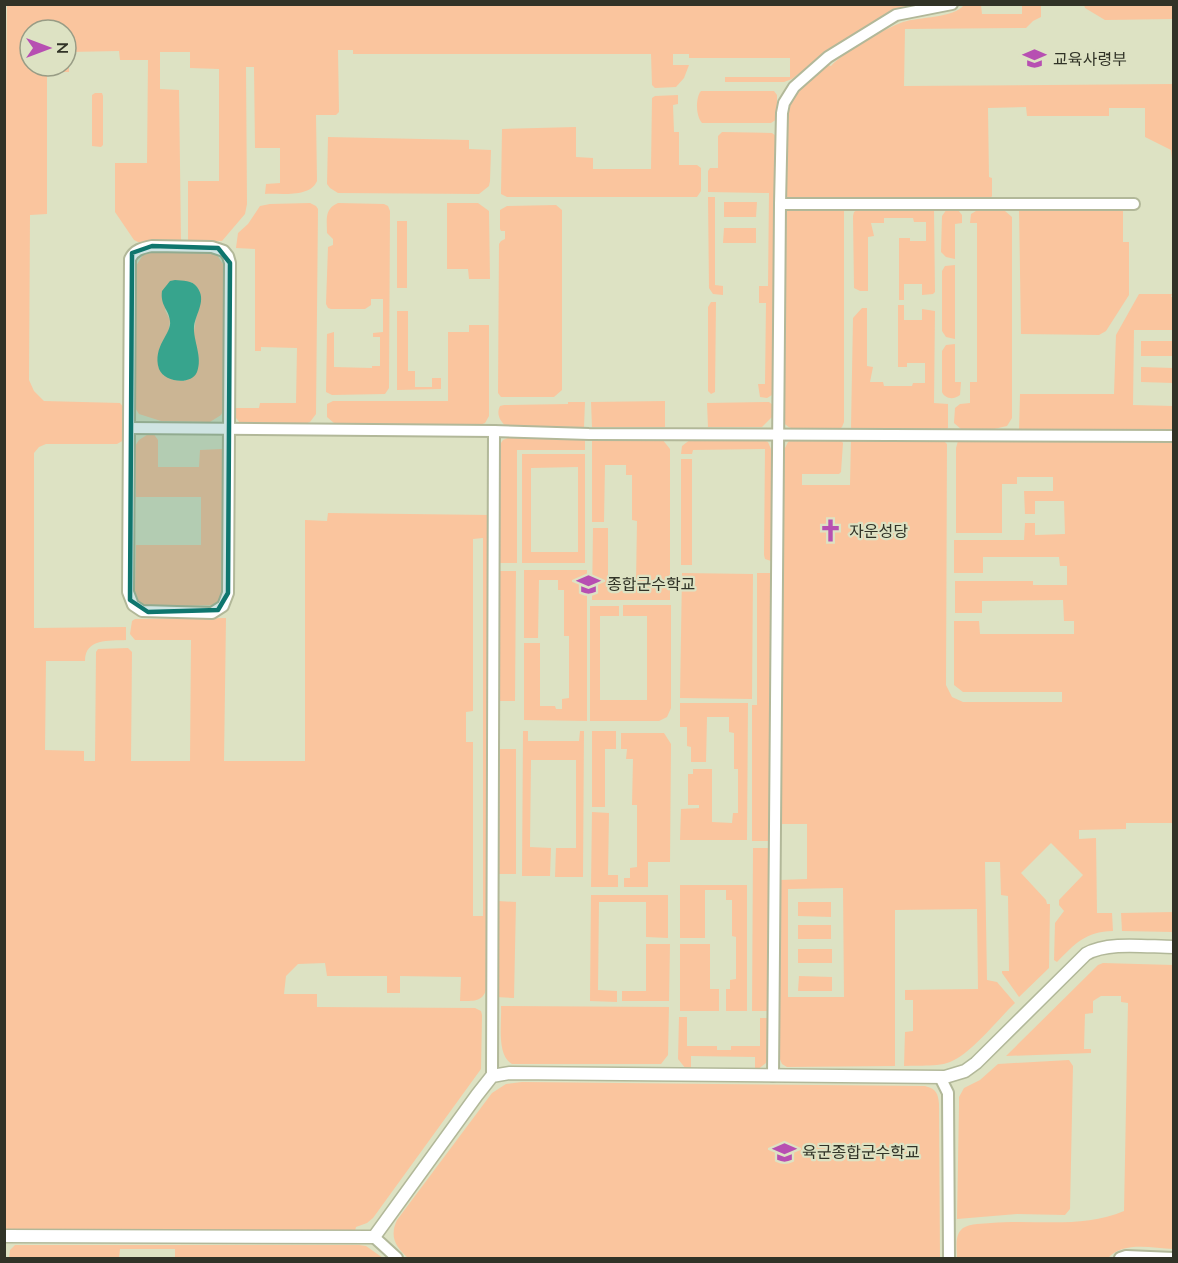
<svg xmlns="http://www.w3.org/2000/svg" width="1178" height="1263" viewBox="0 0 1178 1263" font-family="Mulish,'Noto Sans KR',sans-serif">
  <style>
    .green { fill: #fac59e; fill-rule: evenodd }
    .water { fill: #42af95 }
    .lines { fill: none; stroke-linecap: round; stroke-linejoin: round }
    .minor-casing { stroke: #b2b899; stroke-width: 14 }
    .tertiary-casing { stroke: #b2b899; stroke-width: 15 }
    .minor { stroke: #fff; stroke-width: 10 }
    .tertiary { stroke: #fff; stroke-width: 12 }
    .marked { fill: #0f766e; fill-opacity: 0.2; stroke: #0f766e; stroke-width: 4.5; stroke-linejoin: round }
    .labels { text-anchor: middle; stroke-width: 4.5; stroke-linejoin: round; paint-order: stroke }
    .poi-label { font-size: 16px; fill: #313327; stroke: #dde2c3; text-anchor: start }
  </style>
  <rect width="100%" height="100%" fill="#dde2c3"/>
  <g class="green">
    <path d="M7,5H927L891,13L833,47L792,79L784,82H725V77H790V58H689V54H673V65H689L684,78L676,87L655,88L652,85L651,54H353V50H338L339,112L336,115H316L317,181C310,198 281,193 265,194L266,184L280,183V148H255L254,67H246L247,204L245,214L222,241H188V181H219V69L190,68V52H160V89L179,90L181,241L138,242L134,240L115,212V163H147L148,60H120L119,51L69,52V72H47V214L30,215L29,380L34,391L44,401L120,403L125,409L124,440L117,444H46L39,447L34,453V628L126,627V640C109,641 85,638 85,661H46L45,750L84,751V761H95L96,652L98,649L128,648L132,652L131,761H190L191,640H135L130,634L132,621L135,619L226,618L224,761H305V520L327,521L328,513L490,515L487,986C484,1002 475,1001 460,1001L461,977L400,976V993H387V976H327L325,963L298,964L286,976L284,994H317V1007L475,1008L481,1011L482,1015L481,1069L373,1218L367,1223L356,1227L355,1231L5,1232L4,303ZM30,30H66V66H30ZM483,538V916H473V742H466V712L473,711V539Z"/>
    <path d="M964,5H981L982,14H1022V5H1053H1041V17L1033,21L1026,28L905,29L904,86L1173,84V169L1171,150L1145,137V108H1109V116H1027L1026,107L988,108L989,177L992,178V196L990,199H791L786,196L788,109L798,91L828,65L831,66C843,52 884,29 903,22C919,17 954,18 964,5Z"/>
    <polygon points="1084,5 1173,5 1173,19 1105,20 1085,8"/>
    <path d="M701,91H774L777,95V119L771,123H702C696,117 695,98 701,91Z"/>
    <polygon points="95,93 102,93 103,96 103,145 101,147 92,146 92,95"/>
    <polygon points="678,95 678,104 673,105 674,132 679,132 679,165 697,165 701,168 701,191 697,197 507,197 501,194 502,129 576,127 576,157 593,158 593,169 651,169 652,98 655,96"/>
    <polygon points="722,132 772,133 776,136 772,395 767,398 760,397 758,384 765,384 766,303 759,303 759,286 768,286 769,193 708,192 708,171 710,168 718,168 718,136"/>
    <polygon points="328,137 469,140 469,149 491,150 490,181 489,186 479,194 338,193 330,188 327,184"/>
    <polygon points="708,197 715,197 715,285 723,286 723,295 713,294 709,288"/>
    <polygon points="724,202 757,202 756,217 724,217"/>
    <polygon points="310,203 316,206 318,209 316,414 310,422 305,424 241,424 236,418 235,408 259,408 260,403 296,403 297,348 261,347 261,351 255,351 255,249 236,248 238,233 248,224 260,206 270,204"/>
    <path d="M338,203L384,204L388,206L390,211L389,388L385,394L332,395L326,392L327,334L334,332V367L372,368V366H380V337H373V333L383,332V299H371V305L365,309H331L328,308L326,304L328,247L333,245V239L327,233C327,220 324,209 338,203Z"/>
    <polygon points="447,203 478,203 489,211 490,279 469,279 468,269 447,269"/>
    <polygon points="556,205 562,210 562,390 554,397 501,397 498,393 499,244 501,241 505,239 505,231 501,231 500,229 500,210 507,206"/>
    <polygon points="1123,207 1123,242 1129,242 1129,295 1106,331 1099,335 1021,334 1019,208"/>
    <path d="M787,208L842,209L844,211V422L842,427L838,430C821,430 794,436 783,422L784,212Z"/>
    <polygon points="859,209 931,209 934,211 935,292 933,294 922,295 922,284 904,284 904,300 899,300 899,238 910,238 910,241 926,241 926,222 914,222 913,218 884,218 884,223 871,223 874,236 868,237 868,291 860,291 854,288 853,216 854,212"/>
    <polygon points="947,209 958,210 962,215 962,223 955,224 955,259 946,257 941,252 942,216"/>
    <polygon points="976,211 1005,211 1012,217 1012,418 1007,426 994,429 961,429 954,423 955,408 960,404 970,403 970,382 977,382 977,223 970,223 971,214"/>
    <rect x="397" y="221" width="10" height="67"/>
    <polygon points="724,228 756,228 756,243 723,243"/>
    <path d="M154,252H210L217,255L223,264L224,409L221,415L210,422L161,421L139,414L134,406L136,266L143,255ZM191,282C195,285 199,288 200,293C201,304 196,314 195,325C192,344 189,362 185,381L174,380L163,375L170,320L165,310Z"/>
    <polygon points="955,265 955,339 946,337 942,331 942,271 945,266"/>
    <polygon points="1139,294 1172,294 1171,297 1173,297 1173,330 1134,330 1133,405 1173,406 1173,431 1019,431 1020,394 1114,394 1116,335"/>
    <polygon points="711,302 716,302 715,392 711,394 708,391 708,307"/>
    <polygon points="898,305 904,305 904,320 922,320 922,309 935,311 934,403 948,404 948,428 944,431 852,430 851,427 853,318 862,308 867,308 867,366 873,367 870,382 883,382 884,386 912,386 913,383 925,383 925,363 907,363 907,367 898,367"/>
    <polygon points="397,311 408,311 408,371 415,371 415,387 432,387 432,378 441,378 441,389 397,390"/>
    <polygon points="469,325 489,325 489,416 485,423 477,426 342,425 334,423 327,417 327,404 333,401 448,401 448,332 469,332"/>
    <rect x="1141" y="341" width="32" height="15"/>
    <path d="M955,344V382H961L960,395C954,400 945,399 942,392V351L946,345Z"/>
    <polygon points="1141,367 1173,368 1173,383 1141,382"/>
    <polygon points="665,401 665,427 592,427 591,402"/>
    <path d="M568,402H585L584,427L506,426C500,421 496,414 500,406L504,405L568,404Z"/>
    <polygon points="769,402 773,405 772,417 762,427 708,427 707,403"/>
    <polygon points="150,433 153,433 158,440 158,467 199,467 200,450 222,449 222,589 220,599 215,605 149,607 139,603 135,591 136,545 201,545 201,497 136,497 135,446 139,440"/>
    <polygon points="512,436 585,436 585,450 517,450 517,563 499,563 499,446 503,440"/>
    <polygon points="592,437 662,439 670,449 670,600 592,600 593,528 608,528 608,590 624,591 624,593 630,593 630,583 636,583 637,521 632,520 632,475 626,475 626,465 605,465 604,522 592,522"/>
    <polygon points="691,439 762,439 768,442 771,449 771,561 765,559 764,555 765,449 693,450 692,454 681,454 682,446"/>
    <path d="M840,439L843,443L841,472L839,474H802V485H850L851,439H942L947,444L946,685L952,697L963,702H1062V692H963L954,685V621H979L980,634H1074V621H1064L1063,600L982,601V613H955V581H1033V585H1067V566H1060L1059,557H983V573H954V540H1024L1025,523H1035V535L1065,534L1064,501H1035V514H1025L1024,491H1053V477H1017V484H1002V533H956V448L958,441H1173V823H1126V829L1079,830V839L1096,838L1097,913H1112L1113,931C1085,932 1076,943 1057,962L1054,960L1055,923L1064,911L1059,905V900L1083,875L1051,843L1021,873L1046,900L1047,904H1050L1049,968L1019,997L1002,973V971H1009L1008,896L1001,895L1000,862H985L987,980L997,982L1015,1003C998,1019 969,1057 947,1063C934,1067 918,1065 904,1066L905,1032L913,1031V1000H905V990L978,989L977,909L895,910V1066L787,1067L782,1064L779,1057L780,880L807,879V824H781L780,602L783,452L788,442L792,440ZM843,888L844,997H788V889Z"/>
    <path d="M522,454H585V563H522ZM578,467V552H531V468Z"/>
    <rect x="681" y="459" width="11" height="106"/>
    <polygon points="524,570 587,570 587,721 524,720 524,643 540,643 540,706 555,706 556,709 562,709 562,699 569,698 569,636 564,636 564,590 558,590 558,580 539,580 538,638 524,638"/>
    <polygon points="499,571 516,571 515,701 498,701"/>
    <polygon points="682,573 753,574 752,699 680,698"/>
    <polygon points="757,573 771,573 771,841 752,841 752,705 757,705"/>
    <polygon points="623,605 671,605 671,708 667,717 659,721 590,721 590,606 619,606 619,616 600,616 600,700 647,700 647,616 623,616"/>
    <polygon points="680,703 748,703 747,840 680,840 681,809 699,808 699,805 688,805 688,774 693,774 693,769 712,769 712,822 732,823 733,813 738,813 738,769 734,769 734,733 729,732 729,717 707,717 706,762 691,762 691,747 687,746 687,727 680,727"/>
    <polygon points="523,731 528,731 528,741 579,741 580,731 584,731 583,877 555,877 556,848 576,848 576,760 531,760 530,847 551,848 550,876 522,876"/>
    <polygon points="592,731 616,731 616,749 605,749 605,807 592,807"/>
    <polygon points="621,733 664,733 671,744 670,862 648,862 648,887 624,887 624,878 630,878 630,868 637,867 637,805 632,805 633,759 626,759 627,749 621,749"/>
    <rect x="498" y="749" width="18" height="125"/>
    <polygon points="592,812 609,813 608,875 618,875 618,887 591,887"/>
    <polygon points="753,848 771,848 770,1011 752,1011"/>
    <polygon points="680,885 747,885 747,1011 726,1011 726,989 730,989 730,980 736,979 736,937 732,936 732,900 726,900 726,890 705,890 705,938 680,938"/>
    <polygon points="591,895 668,895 668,938 646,937 646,902 599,902 598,990 617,991 617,1002 590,1001"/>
    <polygon points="498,901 516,902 514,998 496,997"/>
    <polygon points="798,902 831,902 831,917 798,916"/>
    <polygon points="1173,912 1173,932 1122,931 1121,913"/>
    <rect x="798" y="925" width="33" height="14"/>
    <polygon points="646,944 670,944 669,1001 622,1001 622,991 646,991"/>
    <polygon points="680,944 710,944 710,989 719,989 719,1011 680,1011"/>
    <rect x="798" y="949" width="34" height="14"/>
    <path d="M1103,963L1173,965V1249C1152,1248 1123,1241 1108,1258H957C957,1248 954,1235 963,1228C971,1223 983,1224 991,1223C1035,1219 1083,1229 1124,1211L1128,1003L1121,1002V996H1101L1093,1001V1013L1085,1014L1084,1049H1091V1053L1006,1056L1098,965Z"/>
    <polygon points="799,976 832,977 832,991 798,991"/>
    <path d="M501,1006L669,1007L668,1055L661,1064H512C496,1055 502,1022 501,1006Z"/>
    <polygon points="679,1017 687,1017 687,1046 717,1046 717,1050 731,1050 731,1046 760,1046 760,1018 770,1018 769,1056 766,1063 757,1070 755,1070 755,1057 691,1056 691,1069 686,1069 678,1059"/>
    <polygon points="1069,1060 1073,1066 1070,1209 1065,1215 1017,1214 957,1219 959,1105 959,1097 964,1088 980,1080 998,1064"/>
    <path d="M522,1082L925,1086C936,1089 938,1093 939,1104L940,1258H408C396,1247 389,1237 397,1220L492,1093L506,1084Z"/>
    <polygon points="15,1245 359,1245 366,1246 383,1258 175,1258 175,1249 120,1249 119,1258 9,1258 10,1250"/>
  </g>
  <path class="water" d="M175,280C183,281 192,280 197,287C207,300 196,313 194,326C193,341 203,357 197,372C191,386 164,382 159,369C152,346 172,334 170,321C169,309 160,306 162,291L170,281Z"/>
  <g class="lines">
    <defs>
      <g id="minor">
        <polyline points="780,204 1134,204"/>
        <path d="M152,246L212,247L224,251L228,256L230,263L228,593L223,606L212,613L142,611L133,605L128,592L130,259C134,250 142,248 152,246Z"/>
        <polyline points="130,428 494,431 589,434 1174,436"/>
        <polyline points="492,1076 494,431"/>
        <polyline points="773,1076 780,204 782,113 784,103 794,87 828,57 896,15 952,4"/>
        <polyline points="940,1077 948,1093 949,1258"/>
        <polyline points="374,1237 397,1258"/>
        <polyline points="1120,1258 1126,1256 1174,1258"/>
      </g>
      <path id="tertiary" d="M4,1236L374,1237L477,1095L492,1076L510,1073L945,1077L965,1071L976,1063L1086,954C1108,941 1148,947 1174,947"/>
    </defs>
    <use href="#minor" class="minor-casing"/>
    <use href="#tertiary" class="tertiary-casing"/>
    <use href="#minor" class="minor"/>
    <use href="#tertiary" class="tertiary"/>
  </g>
  <path class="marked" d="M152,246L218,248L230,263L228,593L218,610L148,612L130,600L132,253Z"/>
  <defs>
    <symbol id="university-bare" viewBox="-9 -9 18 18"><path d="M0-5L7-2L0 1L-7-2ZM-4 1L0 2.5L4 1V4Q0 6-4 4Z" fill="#b74fb2" stroke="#dde2c3" stroke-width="2.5" paint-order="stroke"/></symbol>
    <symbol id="church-bare" viewBox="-9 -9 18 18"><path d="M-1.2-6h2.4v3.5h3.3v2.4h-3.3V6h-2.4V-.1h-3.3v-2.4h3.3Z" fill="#b74fb2" stroke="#dde2c3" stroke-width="2.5" paint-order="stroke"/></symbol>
  </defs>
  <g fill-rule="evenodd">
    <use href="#university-bare" x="1018" y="42" width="33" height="33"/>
    <use href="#church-bare" x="814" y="514" width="33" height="33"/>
    <use href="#university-bare" x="572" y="568" width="33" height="33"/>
    <use href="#university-bare" x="768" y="1136" width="33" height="33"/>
  </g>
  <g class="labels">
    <g class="poi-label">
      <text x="1053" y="65">교육사령부</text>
      <text x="849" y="537">자운성당</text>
      <text x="607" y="590">종합군수학교</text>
      <text x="802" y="1158">육군종합군수학교</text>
    </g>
  </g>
  <rect width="1178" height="1263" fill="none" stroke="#313327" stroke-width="12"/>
  <g transform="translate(48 48) rotate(90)"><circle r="28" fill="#dde2c3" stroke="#989c85" stroke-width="1.5"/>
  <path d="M0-4.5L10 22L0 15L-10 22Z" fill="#b74fb2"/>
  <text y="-9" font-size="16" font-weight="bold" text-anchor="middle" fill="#313327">N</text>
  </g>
</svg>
